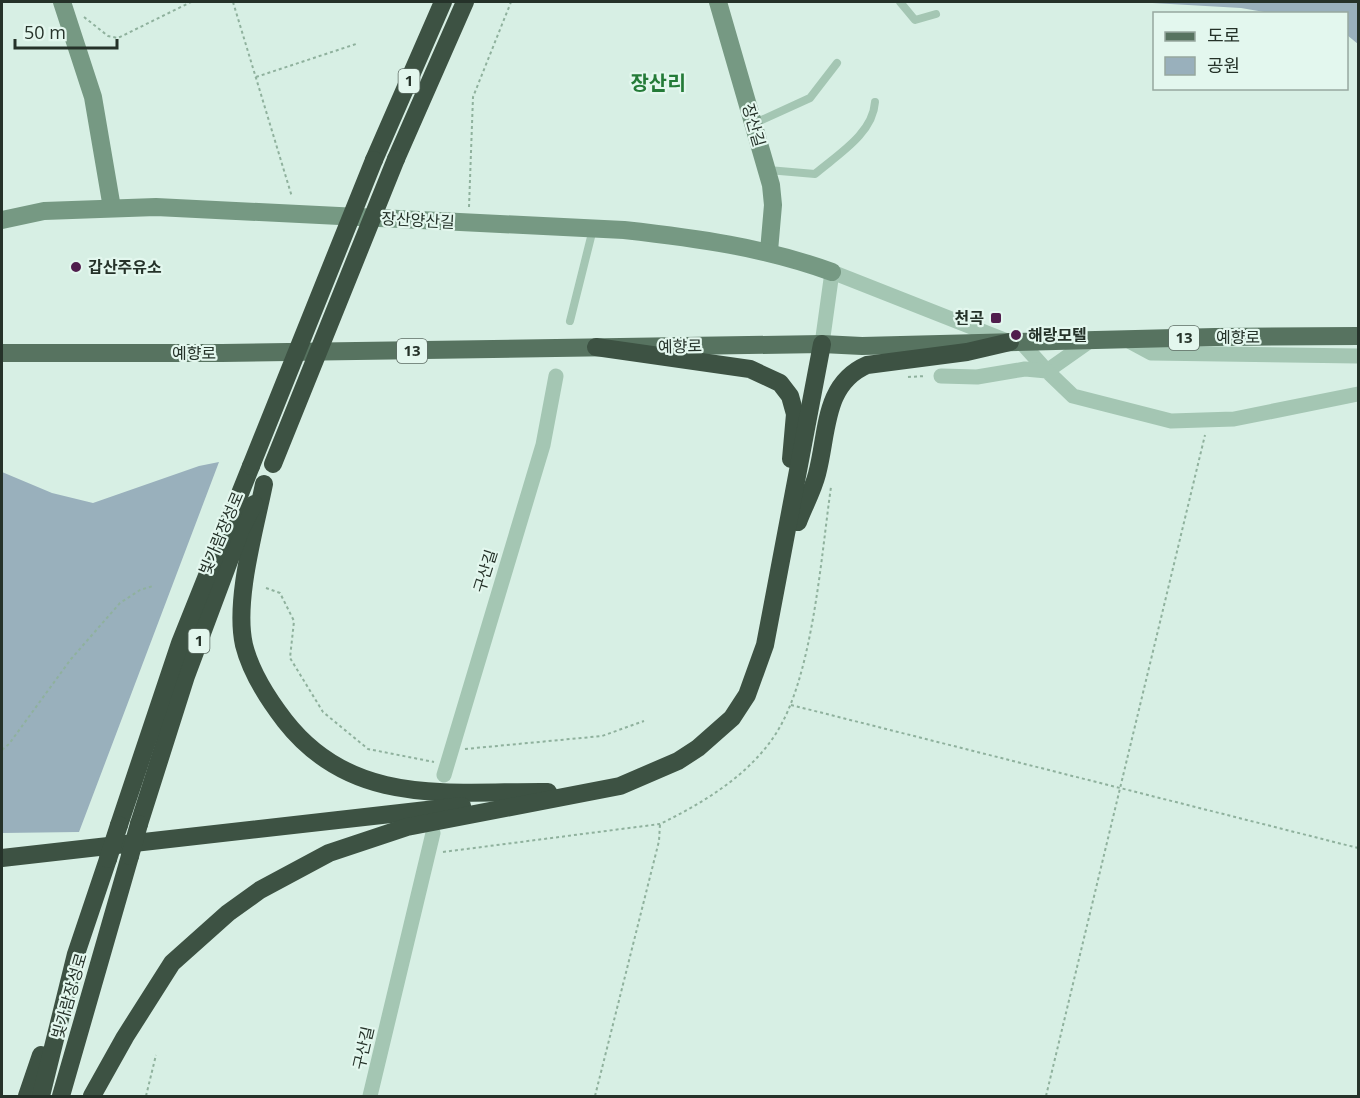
<svg xmlns="http://www.w3.org/2000/svg" width="1360" height="1098" viewBox="0 0 1360 1098" font-family="'Open Sans','Noto Sans KR',sans-serif">
  <style>
    .green { fill: #99b0bc }
    .lines { fill: none; stroke-linecap: round; stroke-linejoin: round }
    .path { stroke: #8fb19d; stroke-width: 2; stroke-dasharray: 3 3; stroke-linecap: butt }
    .lane { stroke: #a4c6b3; stroke-width: 8 }
    .street { stroke: #a4c6b3; stroke-width: 15 }
    .secondary { stroke: #769983; stroke-width: 18 }
    .primary { stroke: #577360; stroke-width: 18 }
    .highway { stroke: #3d5243; stroke-width: 18 }
    .highway-bridge { stroke: #3d5243; stroke-width: 18 }
    .poi-dot { fill: #501e4d; stroke: #e3f7ee; stroke-width: 2 }
    .labels { text-anchor: middle; stroke-width: 4.5; stroke-linejoin: round; paint-order: stroke }
    .shield { fill: #e3f7ee; stroke: #5e6d64; stroke-width: 1.5 }
    .shield-label { font-size: 15px; font-weight: bold; fill: #253229 }
    .street-label { font-size: 16px; fill: #253229; stroke: #e3f7ee }
    .poi-label { font-size: 16px; font-weight: bold; fill: #253229; stroke: #e3f7ee; text-anchor: start }
    .quarter-label { font-size: 20px; font-weight: bold; fill: #247b38; stroke: #e3f7ee }
  </style>
  <rect width="100%" height="100%" fill="#d7efe4"/>
  <g class="green">
    <polygon points="1135,2 1358,2 1358,44 1347,35 1346,14 1270,13 1241,8"/>
    <polygon points="219,462 79,832 2,833 2,472 52,493 93,503 199,466"/>
  </g>
  <g class="lines">
    <g class="path">
      <polyline points="233,2 292,197"/>
      <polyline points="84,17 108,36 118,38 191,2"/>
      <polyline points="256,77 356,44"/>
      <polyline points="469,207 473,97 511,2"/>
      <polyline points="908,377 926,376"/>
      <polyline points="266,588 280,593 294,621 290,658 323,712 368,749 434,762"/>
      <polyline points="791,705 1358,848"/>
      <polyline points="465,749 602,736 644,721"/>
      <polyline points="2,750 9,744 71,659 120,603 140,590 153,586"/>
      <path d="M443,852L660,824C703,803 748,776 775,735C813,678 821,556 831,487"/>
      <polyline points="146,1096 156,1055"/>
      <polyline points="595,1096 659,841 660,824"/>
      <polyline points="1046,1096 1205,435"/>
    </g>
    <g class="lane">
      <polyline points="900,2 915,20 936,14"/>
      <polyline points="753,124 810,98 837,63"/>
      <path d="M768,170L815,174C837,155 873,134 875,102"/>
      <polyline points="570,321 593,229"/>
    </g>
    <g class="street">
      <polyline points="1125,339 1151,353 1358,356"/>
      <polyline points="1021,342 1047,371 1091,340"/>
      <polyline points="822,344 832,272 1007,341"/>
      <polyline points="941,376 977,377 1025,369 1047,371 1073,396 1171,421 1234,419 1358,394"/>
      <polyline points="444,775 543,445 556,376"/>
      <polyline points="370,1096 433,833"/>
    </g>
    <g class="secondary">
      <polyline points="62,2 93,97 112,208"/>
      <polyline points="718,2 771,185 773,205 769,251"/>
      <path d="M2,220L44,211L156,207L624,230C695,238 764,247 832,272"/>
    </g>
    <polyline class="primary" points="2,353 222,353 822,344 862,346 1215,337 1358,336"/>
    <g class="highway">
      <polyline points="396,159 465,2"/>
      <polyline points="374,160 443,2"/>
      <polyline points="596,347 750,369 780,383 790,396 795,414 791,459"/>
      <path d="M264,484C255,529 234,601 244,645C251,673 268,699 285,721C353,808 450,791 548,792"/>
      <path d="M798,522C804,506 813,490 817,474C828,433 823,384 867,365L967,352L1010,342"/>
      <polyline points="139,824 186,676 241,529 254,504"/>
      <polyline points="119,825 180,643 251,466"/>
      <polyline points="2,858 462,806"/>
      <polyline points="27,1096 41,1055"/>
      <polyline points="41,1096 76,954 108,859"/>
      <polyline points="61,1096 130,856"/>
      <polyline points="92,1096 125,1037 172,963 228,913 260,890 329,853 407,827 620,786 678,761 698,748 732,718 747,695 765,645 822,344"/>
    </g>
    <g class="highway-bridge">
      <polyline points="273,464 396,159"/>
      <polyline points="251,466 374,160"/>
      <polyline points="130,856 139,824"/>
      <polyline points="108,859 119,825"/>
    </g>
  </g>
  <g class="poi-dot">
    <circle cx="76" cy="267" r="6"/>
    <rect x="990" y="312" width="12" height="12" rx="3"/>
    <circle cx="1016" cy="335" r="6"/>
  </g>
  <g class="labels">
    <g class="shield">
      <rect x="398.5" y="69" width="21" height="24" rx="4.5"/>
      <rect x="1169" y="326" width="30" height="24" rx="4.5"/>
      <rect x="397" y="339" width="30" height="24" rx="4.5"/>
      <rect x="188.5" y="629" width="21" height="24" rx="4.5"/>
    </g>
    <g class="shield-label">
      <text x="409" y="86">1</text>
      <text x="1184" y="343">13</text>
      <text x="412" y="356">13</text>
      <text x="199" y="646">1</text>
    </g>
    <g class="street-label">
      <text transform="translate(754 125) rotate(74)" y="6">장산길</text>
      <text transform="translate(418 220) rotate(3)" y="6">장산양산길</text>
      <text x="1238" y="343">예향로</text>
      <text transform="translate(680 346) rotate(-1)" y="6">예향로</text>
      <text x="194" y="359">예향로</text>
      <text transform="translate(221 533) rotate(-67)" y="6">빛가람장성로</text>
      <text transform="translate(485 571) rotate(-73)" y="6">구산길</text>
      <text transform="translate(69 996) rotate(-74)" y="6">빛가람장성로</text>
      <text transform="translate(363 1048) rotate(-77)" y="6">구산길</text>
    </g>
    <g class="poi-label">
      <text x="88" y="273">갑산주유소</text>
      <text x="984" y="324" text-anchor="end">천곡</text>
      <text x="1028" y="341">해랑모텔</text>
    </g>
    <g class="quarter-label">
      <text x="658" y="90">장산리</text>
    </g>
  </g>
  <rect width="1360" height="1098" fill="none" stroke="#253229" stroke-width="6"/>
  <rect x="1153" y="12" width="195" height="78" fill="#e3f7ee" stroke="#97a89f" stroke-width="1.5"/>
  <rect x="1165" y="32" width="30" height="9" fill="#577360" stroke="#97a89f" stroke-width="1.5"/>
  <text x="1207" y="42" font-size="18" fill="#253229">도로</text>
  <rect x="1165" y="57" width="30" height="18" fill="#99b0bc" stroke="#97a89f" stroke-width="1.5"/>
  <text x="1207" y="72" font-size="18" fill="#253229">공원</text>
  <path d="M15 39v9h102v-9" fill="none" stroke="#253229" stroke-width="3"/>
  <text x="24" y="39" font-size="18" fill="#253229" stroke="#e3f7ee" stroke-width="4.5" paint-order="stroke">50 m</text>
</svg>
